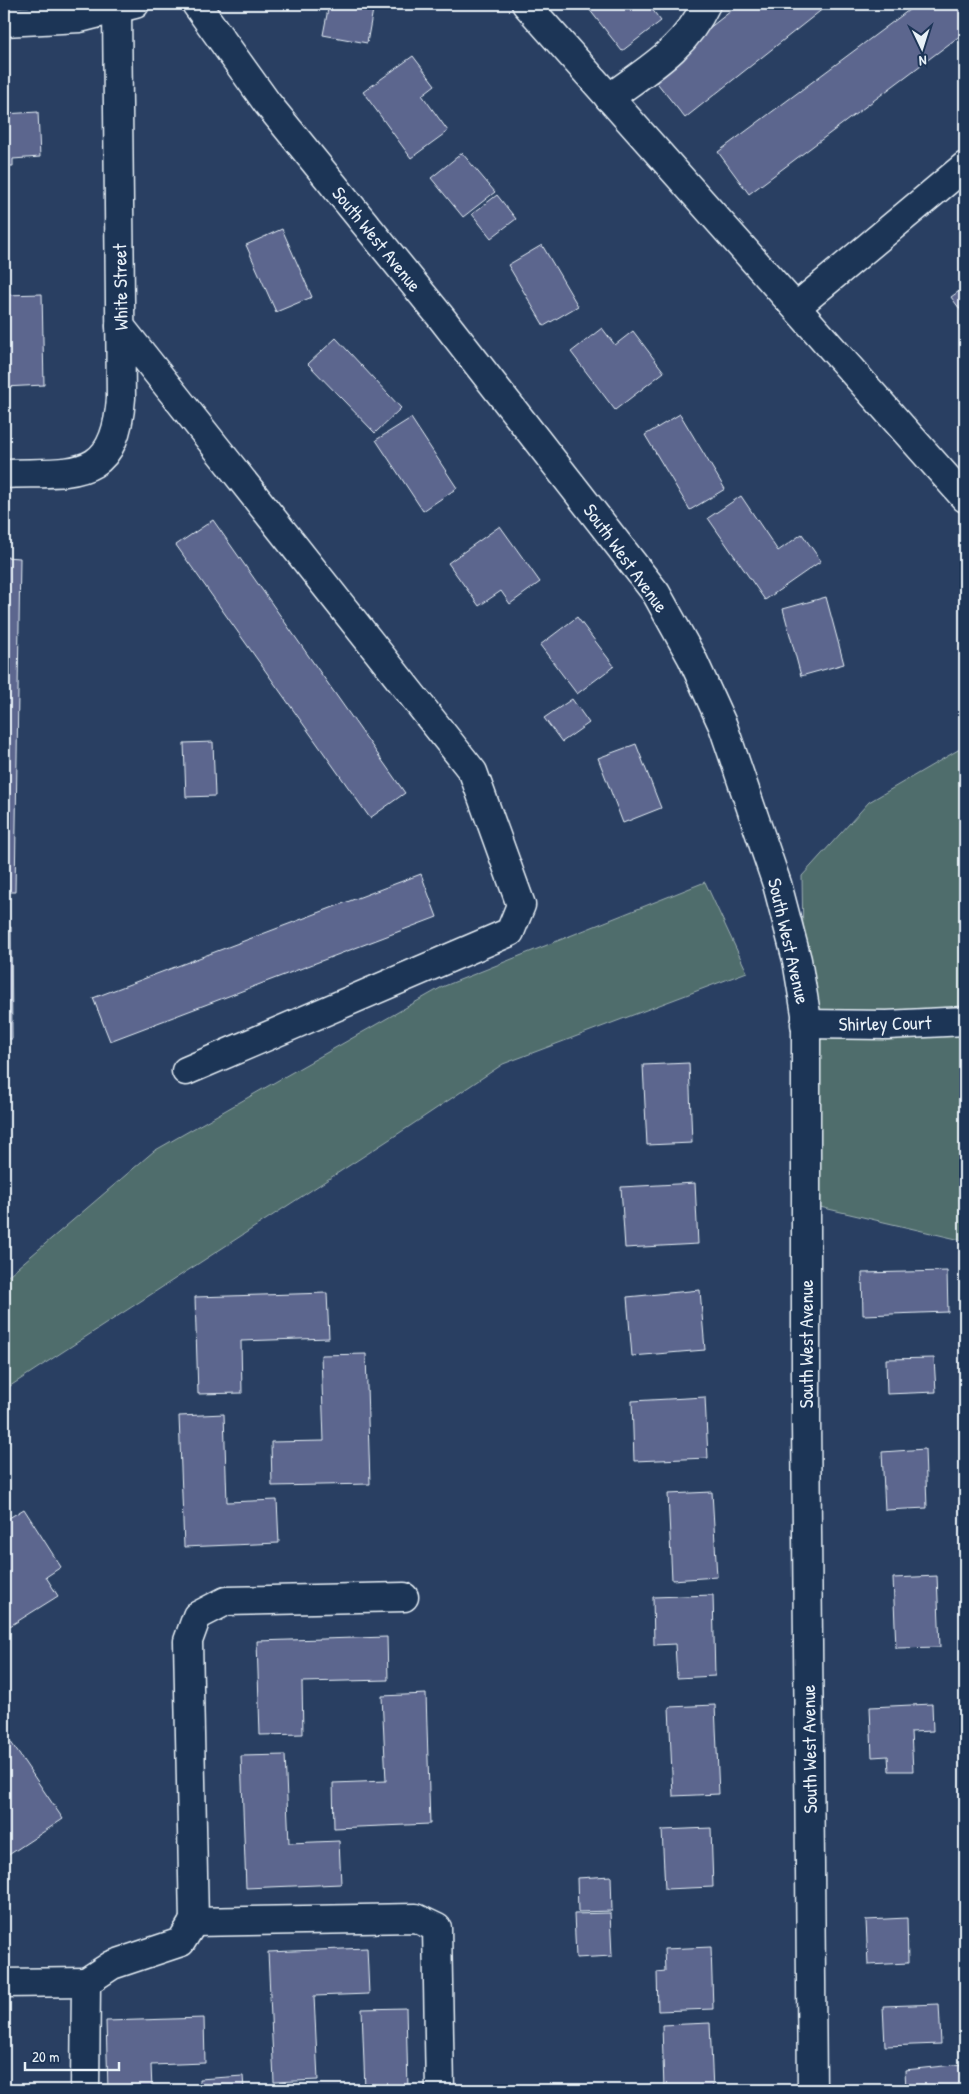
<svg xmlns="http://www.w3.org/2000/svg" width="969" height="2094" viewBox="0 0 969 2094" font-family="'Patrick Hand',sans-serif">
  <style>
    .green { fill: #506d6c; stroke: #9cafb2 }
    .building { fill: #5b668e; stroke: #e8f1f8 }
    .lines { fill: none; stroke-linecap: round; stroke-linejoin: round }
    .minor-casing { stroke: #e8f1f8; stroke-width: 31 }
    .minor { stroke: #1d3557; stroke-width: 28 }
    .labels { text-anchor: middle; stroke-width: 4; stroke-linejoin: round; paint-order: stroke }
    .street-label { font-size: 19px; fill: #e8f1f8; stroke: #1d3557 }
  </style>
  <rect width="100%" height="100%" fill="#293f62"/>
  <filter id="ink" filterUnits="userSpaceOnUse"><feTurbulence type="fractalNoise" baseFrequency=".02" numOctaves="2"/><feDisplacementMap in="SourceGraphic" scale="10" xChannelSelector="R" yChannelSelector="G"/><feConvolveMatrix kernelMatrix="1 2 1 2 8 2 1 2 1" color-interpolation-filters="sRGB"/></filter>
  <g filter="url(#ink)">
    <g class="green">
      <polygon points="965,746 965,1241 807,1204 802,876 869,802"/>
      <polygon points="705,882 747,972 503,1064 407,1128 4,1390 4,1279 154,1151 442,987"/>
    </g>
    <g class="building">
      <polygon points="329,4 374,4 367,43 323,35"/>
      <polygon points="585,4 648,4 661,21 622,51"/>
      <polygon points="740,4 829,4 685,118 650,74"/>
      <polygon points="917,4 965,4 965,32 749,194 718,152"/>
      <polygon points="413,56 435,85 422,95 448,131 411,158 363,92"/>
      <polygon points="38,112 40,157 13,159 13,166 4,166 4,114"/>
      <polygon points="462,153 495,192 463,217 431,178"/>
      <polygon points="497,195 516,219 491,238 472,214"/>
      <polygon points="282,229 312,297 276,312 246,245"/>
      <polygon points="542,245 578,306 544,326 508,265"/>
      <polygon points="965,287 965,316 951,297"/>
      <polygon points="42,294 44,385 4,387 4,295"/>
      <polygon points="602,328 615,345 633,331 664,372 615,410 571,352"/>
      <polygon points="336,338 401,408 375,433 308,364"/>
      <polygon points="680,414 725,489 690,510 645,435"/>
      <polygon points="411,418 457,488 423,511 376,440"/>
      <polygon points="741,496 778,551 802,534 821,561 765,600 708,518"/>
      <polygon points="213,520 405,793 370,818 176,545"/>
      <polygon points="500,526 540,582 510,604 501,591 479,606 448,563"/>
      <polygon points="4,557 20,558 15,892 4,892"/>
      <polygon points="826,597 844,664 801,676 783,609"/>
      <polygon points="577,617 614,666 577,694 540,645"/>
      <polygon points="572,699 589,723 562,742 544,718"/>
      <polygon points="213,742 215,796 186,797 184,743"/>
      <polygon points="636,744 661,808 623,823 598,758"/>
      <polygon points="421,874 437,917 110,1041 93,998"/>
      <polygon points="4,927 11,927 12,1039 4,1039"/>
      <polygon points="689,1063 692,1143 647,1145 643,1065"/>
      <polygon points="695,1183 698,1244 625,1248 621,1187"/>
      <polygon points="947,1271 948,1312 863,1315 862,1273"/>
      <polygon points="700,1290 705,1350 632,1356 627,1297"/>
      <polygon points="327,1293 329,1338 241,1341 242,1393 198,1394 195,1297"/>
      <polygon points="366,1354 370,1484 272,1486 271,1442 324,1441 321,1355"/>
      <polygon points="934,1358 936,1392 887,1394 886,1359"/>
      <polygon points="705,1397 708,1458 634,1461 632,1401"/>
      <polygon points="224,1414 227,1502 277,1500 279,1543 184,1547 179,1416"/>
      <polygon points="925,1449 927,1508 885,1510 882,1452"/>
      <polygon points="712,1492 717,1577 672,1580 668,1494"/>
      <polygon points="24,1509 61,1567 46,1577 58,1596 10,1626 4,1615 4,1521"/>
      <polygon points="937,1576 940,1647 896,1648 893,1578"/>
      <polygon points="713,1595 715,1676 677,1678 675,1644 654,1645 653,1597"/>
      <polygon points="387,1637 388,1680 302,1682 303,1734 260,1735 257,1641"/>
      <polygon points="426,1694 430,1824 334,1828 333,1783 386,1781 382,1696"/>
      <polygon points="932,1704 933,1731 911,1732 913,1771 889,1771 888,1756 872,1757 870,1707"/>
      <polygon points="715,1705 719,1794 673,1796 669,1707"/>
      <polygon points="4,1732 63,1819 4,1858"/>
      <polygon points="285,1755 289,1843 339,1841 341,1884 246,1888 241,1756"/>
      <polygon points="711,1828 713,1887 665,1889 662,1830"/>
      <polygon points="611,1876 612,1911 578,1912 577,1878"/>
      <polygon points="610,1913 612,1956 576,1958 574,1914"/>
      <polygon points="907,1918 908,1963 868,1965 866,1920"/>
      <polygon points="711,1947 713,2009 658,2011 657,1972 665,1971 664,1949"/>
      <polygon points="367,1948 369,1994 314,1996 318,2080 274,2082 268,1952"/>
      <polygon points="939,2004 941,2044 885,2046 883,2006"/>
      <polygon points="406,2008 408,2090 365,2090 362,2009"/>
      <polygon points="204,2018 205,2063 151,2065 152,2090 108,2090 106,2021"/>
      <polygon points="710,2023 713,2090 664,2090 662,2025"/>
      <polygon points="963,2064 965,2090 906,2090 905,2070"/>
      <polygon points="243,2076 244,2090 199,2090 199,2079"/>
    </g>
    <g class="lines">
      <defs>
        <g id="minor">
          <polyline points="196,4 267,103 440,316 656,593 692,658 723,726 777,884 797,960 806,1014 806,1420 812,2090"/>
          <polyline points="526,4 965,498"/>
          <polyline points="4,22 80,18 135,4"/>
          <path d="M609,98C648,69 685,49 706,4"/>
          <polyline points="796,307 965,166"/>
          <polyline points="120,326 473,772 521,905 510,932 186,1071"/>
          <path d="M4,474C73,471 115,484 121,398L117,10"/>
          <polyline points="805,1024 887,1025 965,1021"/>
          <polyline points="193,1922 416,1918 437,1928 440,2090"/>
          <polyline points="4,1983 86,1982"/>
          <polyline points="85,2090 86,1982 112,1965 181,1942 194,1921 188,1641 197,1616 226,1601 404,1597"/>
        </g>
      </defs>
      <use href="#minor" class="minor-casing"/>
      <use href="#minor" class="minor"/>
    </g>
  </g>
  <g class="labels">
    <g class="street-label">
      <text transform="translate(377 239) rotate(51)" y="7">South West Avenue</text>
      <text transform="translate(120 287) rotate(-91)" y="7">White Street</text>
      <text transform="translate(626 558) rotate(54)" y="7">South West Avenue</text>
      <text transform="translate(789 941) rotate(77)" y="7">South West Avenue</text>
      <text transform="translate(885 1023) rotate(-1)" y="7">Shirley Court</text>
      <text transform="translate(806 1344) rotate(-90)" y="7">South West Avenue</text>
      <text transform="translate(809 1749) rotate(-91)" y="7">South West Avenue</text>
    </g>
  </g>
  <rect width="969" height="2094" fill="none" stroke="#1d3557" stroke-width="20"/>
  <rect x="10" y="10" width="949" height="2074" fill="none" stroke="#e8f1f8" stroke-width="2" filter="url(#ink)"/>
  <g transform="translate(922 48) rotate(176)" stroke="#1d3557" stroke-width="4" paint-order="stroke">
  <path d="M0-4L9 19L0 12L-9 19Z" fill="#e8f1f8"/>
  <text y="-8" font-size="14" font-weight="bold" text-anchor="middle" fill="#e8f1f8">N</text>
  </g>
  <path d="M25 2062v8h94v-8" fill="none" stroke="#e8f1f8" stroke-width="2.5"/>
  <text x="32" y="2062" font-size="15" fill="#e8f1f8" stroke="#1d3557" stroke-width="4" paint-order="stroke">20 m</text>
</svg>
